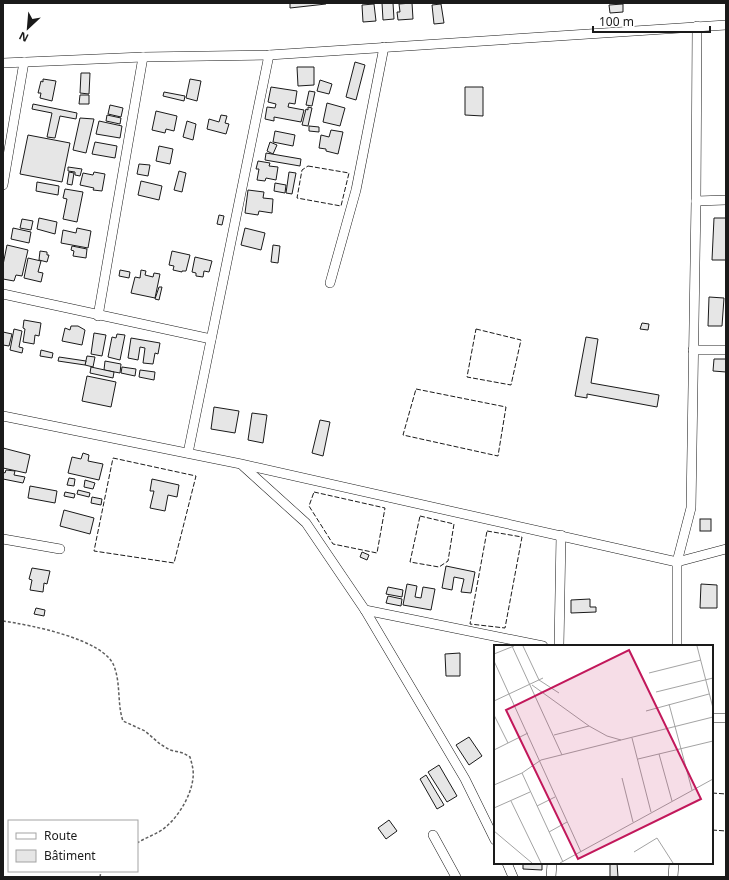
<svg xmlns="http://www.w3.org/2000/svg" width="729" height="880" viewBox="0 0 729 880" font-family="'Noto Sans',sans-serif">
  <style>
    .building { fill: #e6e6e6; stroke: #1a1a1a }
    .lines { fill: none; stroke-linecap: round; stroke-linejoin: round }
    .minor-casing { stroke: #1a1a1a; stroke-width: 10 }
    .path { stroke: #5f5f5f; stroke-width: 1.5; stroke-dasharray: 3 2; stroke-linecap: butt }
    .minor { stroke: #fff; stroke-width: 9 }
    .fence { stroke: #1a1a1a; stroke-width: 1; stroke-dasharray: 5 2; stroke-linecap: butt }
    .inset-road { fill: none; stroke: #a3a3a3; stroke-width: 1 }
    .view { fill: #c2185b; fill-opacity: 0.15; stroke: #c2185b; stroke-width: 2 }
    .inset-edge { fill: none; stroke: #1a1a1a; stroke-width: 2 }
  </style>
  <rect width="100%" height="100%" fill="#fff"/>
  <g class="building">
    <polygon points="290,3 325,3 326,4 290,8"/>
    <polygon points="382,3 393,3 394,19 383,20"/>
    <polygon points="412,3 413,19 398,20 397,12 400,12 399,4"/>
    <polygon points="374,4 376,21 363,22 362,5"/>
    <polygon points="441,4 444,23 434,24 432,5"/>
    <polygon points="623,4 623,12 610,13 609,5"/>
    <polygon points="355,62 365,65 356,100 346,97"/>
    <polygon points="297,67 314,67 314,85 298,86"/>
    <polygon points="81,73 90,73 89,94 80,93"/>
    <polygon points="43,79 56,81 52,101 40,98 41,93 38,93 41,81 43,82"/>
    <polygon points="190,79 201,81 197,101 186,98"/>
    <polygon points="320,80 332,84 329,94 317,91"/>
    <polygon points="271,87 297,91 295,104 289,103 288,107 304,110 301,122 274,117 274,121 265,119 267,107 275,108 276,104 268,102"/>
    <polygon points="465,87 483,87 483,116 465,115"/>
    <polygon points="309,91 315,92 312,106 306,105"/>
    <polygon points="164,92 185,96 184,101 163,96"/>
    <polygon points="80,95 89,95 89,104 79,104"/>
    <polygon points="327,103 345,108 340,126 323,122"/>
    <polygon points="33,104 77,113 76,119 60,116 55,138 47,137 52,113 32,109"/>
    <polygon points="110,105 123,108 121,117 108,114"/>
    <polygon points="308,107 312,108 308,126 302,125 306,109 308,110"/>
    <polygon points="156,111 177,116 174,131 166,129 165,133 152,130"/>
    <polygon points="107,115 121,118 120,124 106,121"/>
    <polygon points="221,115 227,116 225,123 229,124 226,134 207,129 209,119 219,122"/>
    <polygon points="80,118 94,119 86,153 73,150"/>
    <polygon points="99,121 122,126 120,138 96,134"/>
    <polygon points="187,121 196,124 193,140 183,137"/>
    <polygon points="309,126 319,127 319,132 309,131"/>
    <polygon points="331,130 343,132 338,154 326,151 326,149 319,148 321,135 329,137"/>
    <polygon points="275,131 295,135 293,146 273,142"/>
    <polygon points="28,135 70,143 62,182 20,174"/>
    <polygon points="95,142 117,146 115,158 92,154"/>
    <polygon points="270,142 277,145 273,154 267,151"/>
    <polygon points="159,146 173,149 170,164 156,161"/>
    <polygon points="266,153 301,159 300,166 265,160"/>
    <polygon points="258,161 270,163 269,166 278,167 276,180 266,178 265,181 257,180 259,169 256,169"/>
    <polygon points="139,164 150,165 148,176 137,174"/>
    <polygon points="68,167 82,169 80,176 75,175 75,172 68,171"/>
    <polygon points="179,171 186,173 182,192 174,190"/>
    <polygon points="69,172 74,173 72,185 67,184"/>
    <polygon points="94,172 105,174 102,191 93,190 94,188 80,185 83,173 93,175"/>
    <polygon points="289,172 296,173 292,194 286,193"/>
    <polygon points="141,181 162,186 159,200 138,195"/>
    <polygon points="37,182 59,186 58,195 36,191"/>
    <polygon points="275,183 286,185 285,193 274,191"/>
    <polygon points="65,189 83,192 77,222 63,219 67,199 63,198"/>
    <polygon points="248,190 264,192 263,198 273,199 272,213 259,211 258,215 245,213"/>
    <polygon points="219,215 224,216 222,225 217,224"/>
    <polygon points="39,218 57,222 55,234 37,229"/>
    <polygon points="714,218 726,218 726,260 712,260"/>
    <polygon points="22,219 33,221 31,230 20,228"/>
    <polygon points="13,228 31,232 29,243 11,239"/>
    <polygon points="77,228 91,231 88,248 61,243 63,230 76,233"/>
    <polygon points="245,228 265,233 261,250 241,245"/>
    <polygon points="7,245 28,250 22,276 16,275 14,281 3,279 3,265"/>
    <polygon points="273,245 280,246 278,263 271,262"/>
    <polygon points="72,246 87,249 86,258 73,256 74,251 71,250"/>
    <polygon points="40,251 47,252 47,255 49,255 47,262 39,260"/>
    <polygon points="172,251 190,255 186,271 182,271 182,272 173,270 174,266 169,265"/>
    <polygon points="195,257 212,261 209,272 204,271 203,277 196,276 196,273 192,272"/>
    <polygon points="28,258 41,261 38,272 43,273 41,282 24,278"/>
    <polygon points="120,270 130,272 129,278 119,276"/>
    <polygon points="141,270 146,271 145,275 153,277 154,273 160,274 155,298 131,293 135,277 140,278"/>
    <polygon points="159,287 162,287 159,300 155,299"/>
    <polygon points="709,297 724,298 722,326 708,326"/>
    <polygon points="24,320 41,323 39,336 35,335 34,344 23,342 25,329 23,328"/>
    <polygon points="642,323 649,324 648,330 640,329"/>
    <polygon points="71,326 78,326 85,330 82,345 62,341 65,328 70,330"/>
    <polygon points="14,329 22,331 19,347 23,348 22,353 10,350"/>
    <polygon points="3,332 12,334 9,346 3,345"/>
    <polygon points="94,333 106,335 102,356 91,354"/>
    <polygon points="117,334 125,335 120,360 108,357 112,337 116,338"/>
    <polygon points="586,337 598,339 591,383 659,395 657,407 587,394 587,398 575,396"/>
    <polygon points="131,338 160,343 158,354 155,353 153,364 143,363 145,348 140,347 138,360 128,358"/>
    <polygon points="41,350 53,353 52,358 40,356"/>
    <polygon points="87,356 95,357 93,367 85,365"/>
    <polygon points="59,357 86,361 85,365 58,361"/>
    <polygon points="714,359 726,359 726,372 713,371"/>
    <polygon points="105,361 121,364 120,373 104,370"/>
    <polygon points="91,367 114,372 113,378 90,373"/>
    <polygon points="122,367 136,369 135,376 121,373"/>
    <polygon points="140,370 155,372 154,380 139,377"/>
    <polygon points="87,376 116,382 111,407 82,401"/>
    <polygon points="214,407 239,411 235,433 211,429"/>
    <polygon points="252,413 267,415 263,443 248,440"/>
    <polygon points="320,420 330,422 323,456 312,453"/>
    <polygon points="3,448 30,455 26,473 3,468"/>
    <polygon points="83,453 89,455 88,461 103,464 99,480 68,473 72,457 81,459"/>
    <polygon points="6,470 15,471 14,475 25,477 23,483 3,479 3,472 5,473"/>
    <polygon points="69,478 75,479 74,486 67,485"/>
    <polygon points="152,479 179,485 177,497 168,495 165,511 150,508 154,491 150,491"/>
    <polygon points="85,480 95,483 93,489 84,487"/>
    <polygon points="30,486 57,491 55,503 28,498"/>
    <polygon points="78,490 90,493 89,497 77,494"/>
    <polygon points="65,492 75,494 74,498 64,496"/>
    <polygon points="92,497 102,499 101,505 91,503"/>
    <polygon points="64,510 94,518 90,534 60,526"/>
    <rect x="700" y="519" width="11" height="12"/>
    <polygon points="362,552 369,555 367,560 360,557"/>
    <polygon points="446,566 475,572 471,593 461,592 464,579 454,577 452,590 442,588"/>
    <polygon points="32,568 50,571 47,584 44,583 43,592 30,590 32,580 29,579"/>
    <polygon points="407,584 417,586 415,597 421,598 423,587 435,589 431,610 403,605"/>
    <polygon points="701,584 717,585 717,608 700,608"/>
    <polygon points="388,587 403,590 402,597 386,594"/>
    <polygon points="388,596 402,599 401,606 386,603"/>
    <polygon points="590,599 590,607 596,607 596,612 571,613 571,600"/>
    <polygon points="36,608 45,610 44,616 34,614"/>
    <polygon points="460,653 460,676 446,676 445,654"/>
    <polygon points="469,737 482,756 469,765 456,745"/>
    <polygon points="439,765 457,796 447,802 428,772"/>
    <polygon points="426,775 444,805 437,809 420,779"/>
    <polygon points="389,820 397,831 386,839 378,828"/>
    <polygon points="523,863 542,863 542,870 523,869"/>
    <polygon points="610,863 617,863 618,877 610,877"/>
  </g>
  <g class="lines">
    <defs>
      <g id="minor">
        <polyline points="3,63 143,57 269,55 726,25"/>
        <polyline points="3,185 24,62"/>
        <polyline points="696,201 726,200"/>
        <polyline points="330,283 356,190 384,47"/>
        <polyline points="3,294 211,339"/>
        <polyline points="98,316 143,57"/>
        <polyline points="693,350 726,350"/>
        <polyline points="3,416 241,464 677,562 726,549"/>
        <polyline points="188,453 269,55"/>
        <polyline points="243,466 306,523 365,610 465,779 495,840"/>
        <polyline points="3,539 60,549"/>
        <polyline points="365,610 543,646"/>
        <polyline points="559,646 561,535"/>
        <polyline points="677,646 677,562 691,508 696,201 697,26"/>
        <polyline points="712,718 726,718"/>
        <polyline points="433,835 456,877"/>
        <polyline points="507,863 513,877"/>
        <polyline points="551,877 552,863"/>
        <polyline points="673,877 674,863"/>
      </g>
    </defs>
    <use href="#minor" class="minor-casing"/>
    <g class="path">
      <path d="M3,621C30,625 104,639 114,666C121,684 117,704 123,721L145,731L160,744L170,750L183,753L190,757C192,764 194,771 193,778C191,797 177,819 162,830C154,835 145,838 137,843"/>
      <polyline points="100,877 101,871"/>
    </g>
    <use href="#minor" class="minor"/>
    <g class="fence">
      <polygon points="308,166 349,173 341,206 297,198 302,170"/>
      <polygon points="476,329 521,340 511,385 467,377"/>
      <polygon points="416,389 506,407 498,456 403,435"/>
      <polygon points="113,458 196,476 174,563 94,551"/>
      <polygon points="314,492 385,508 377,553 333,544 309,506"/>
      <polygon points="420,516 454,524 448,561 439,567 410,562"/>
      <polygon points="487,531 522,537 505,628 470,624"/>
      <polyline points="712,793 726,794"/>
      <polyline points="712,830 726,831"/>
    </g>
  </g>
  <g transform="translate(494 645)">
    <rect width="219" height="219" fill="#fff"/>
    <path class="inset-road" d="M18,1L68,110M29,1L45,35L65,48M203,1L219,63M0,9L20,1M0,16L87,207M155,28L207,15M38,40L95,81L113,91L127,95M162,47L219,33M0,56L49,33M175,59L198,145M152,66L215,49M0,70L14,98M60,90L95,81M138,93L157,167M0,105L34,88M165,109L178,156M144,114L219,96M28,128L69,217M128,133L139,177M0,140L28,128L47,115L219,72M17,156L47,218M43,161L61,152M0,163L36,147M0,186L38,218M55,187L73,177M140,207L163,193L179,218M66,218L219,134"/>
    <path class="view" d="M135,5L207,154L84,214L12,65Z"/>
    <rect width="219" height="219" class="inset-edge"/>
  </g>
  <rect width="729" height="880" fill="none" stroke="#1a1a1a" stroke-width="8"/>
  <rect x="8" y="820" width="130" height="52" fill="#ffffff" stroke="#a3a3a3"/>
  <rect x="16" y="833" width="20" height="6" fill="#ffffff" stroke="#a3a3a3"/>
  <text x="44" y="840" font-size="12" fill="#1a1a1a">Route</text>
  <rect x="16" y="850" width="20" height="12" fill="#e6e6e6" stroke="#a3a3a3"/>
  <text x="44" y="860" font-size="12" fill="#1a1a1a">Bâtiment</text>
  <g transform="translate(28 28) rotate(206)" stroke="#ffffff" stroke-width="3" paint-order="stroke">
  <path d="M0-3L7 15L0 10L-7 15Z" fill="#1a1a1a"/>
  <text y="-6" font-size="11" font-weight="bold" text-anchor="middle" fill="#1a1a1a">N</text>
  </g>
  <path d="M593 26v6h117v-6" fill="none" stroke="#1a1a1a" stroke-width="2"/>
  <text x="599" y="26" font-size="12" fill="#1a1a1a" stroke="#ffffff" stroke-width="3" paint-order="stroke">100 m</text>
</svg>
